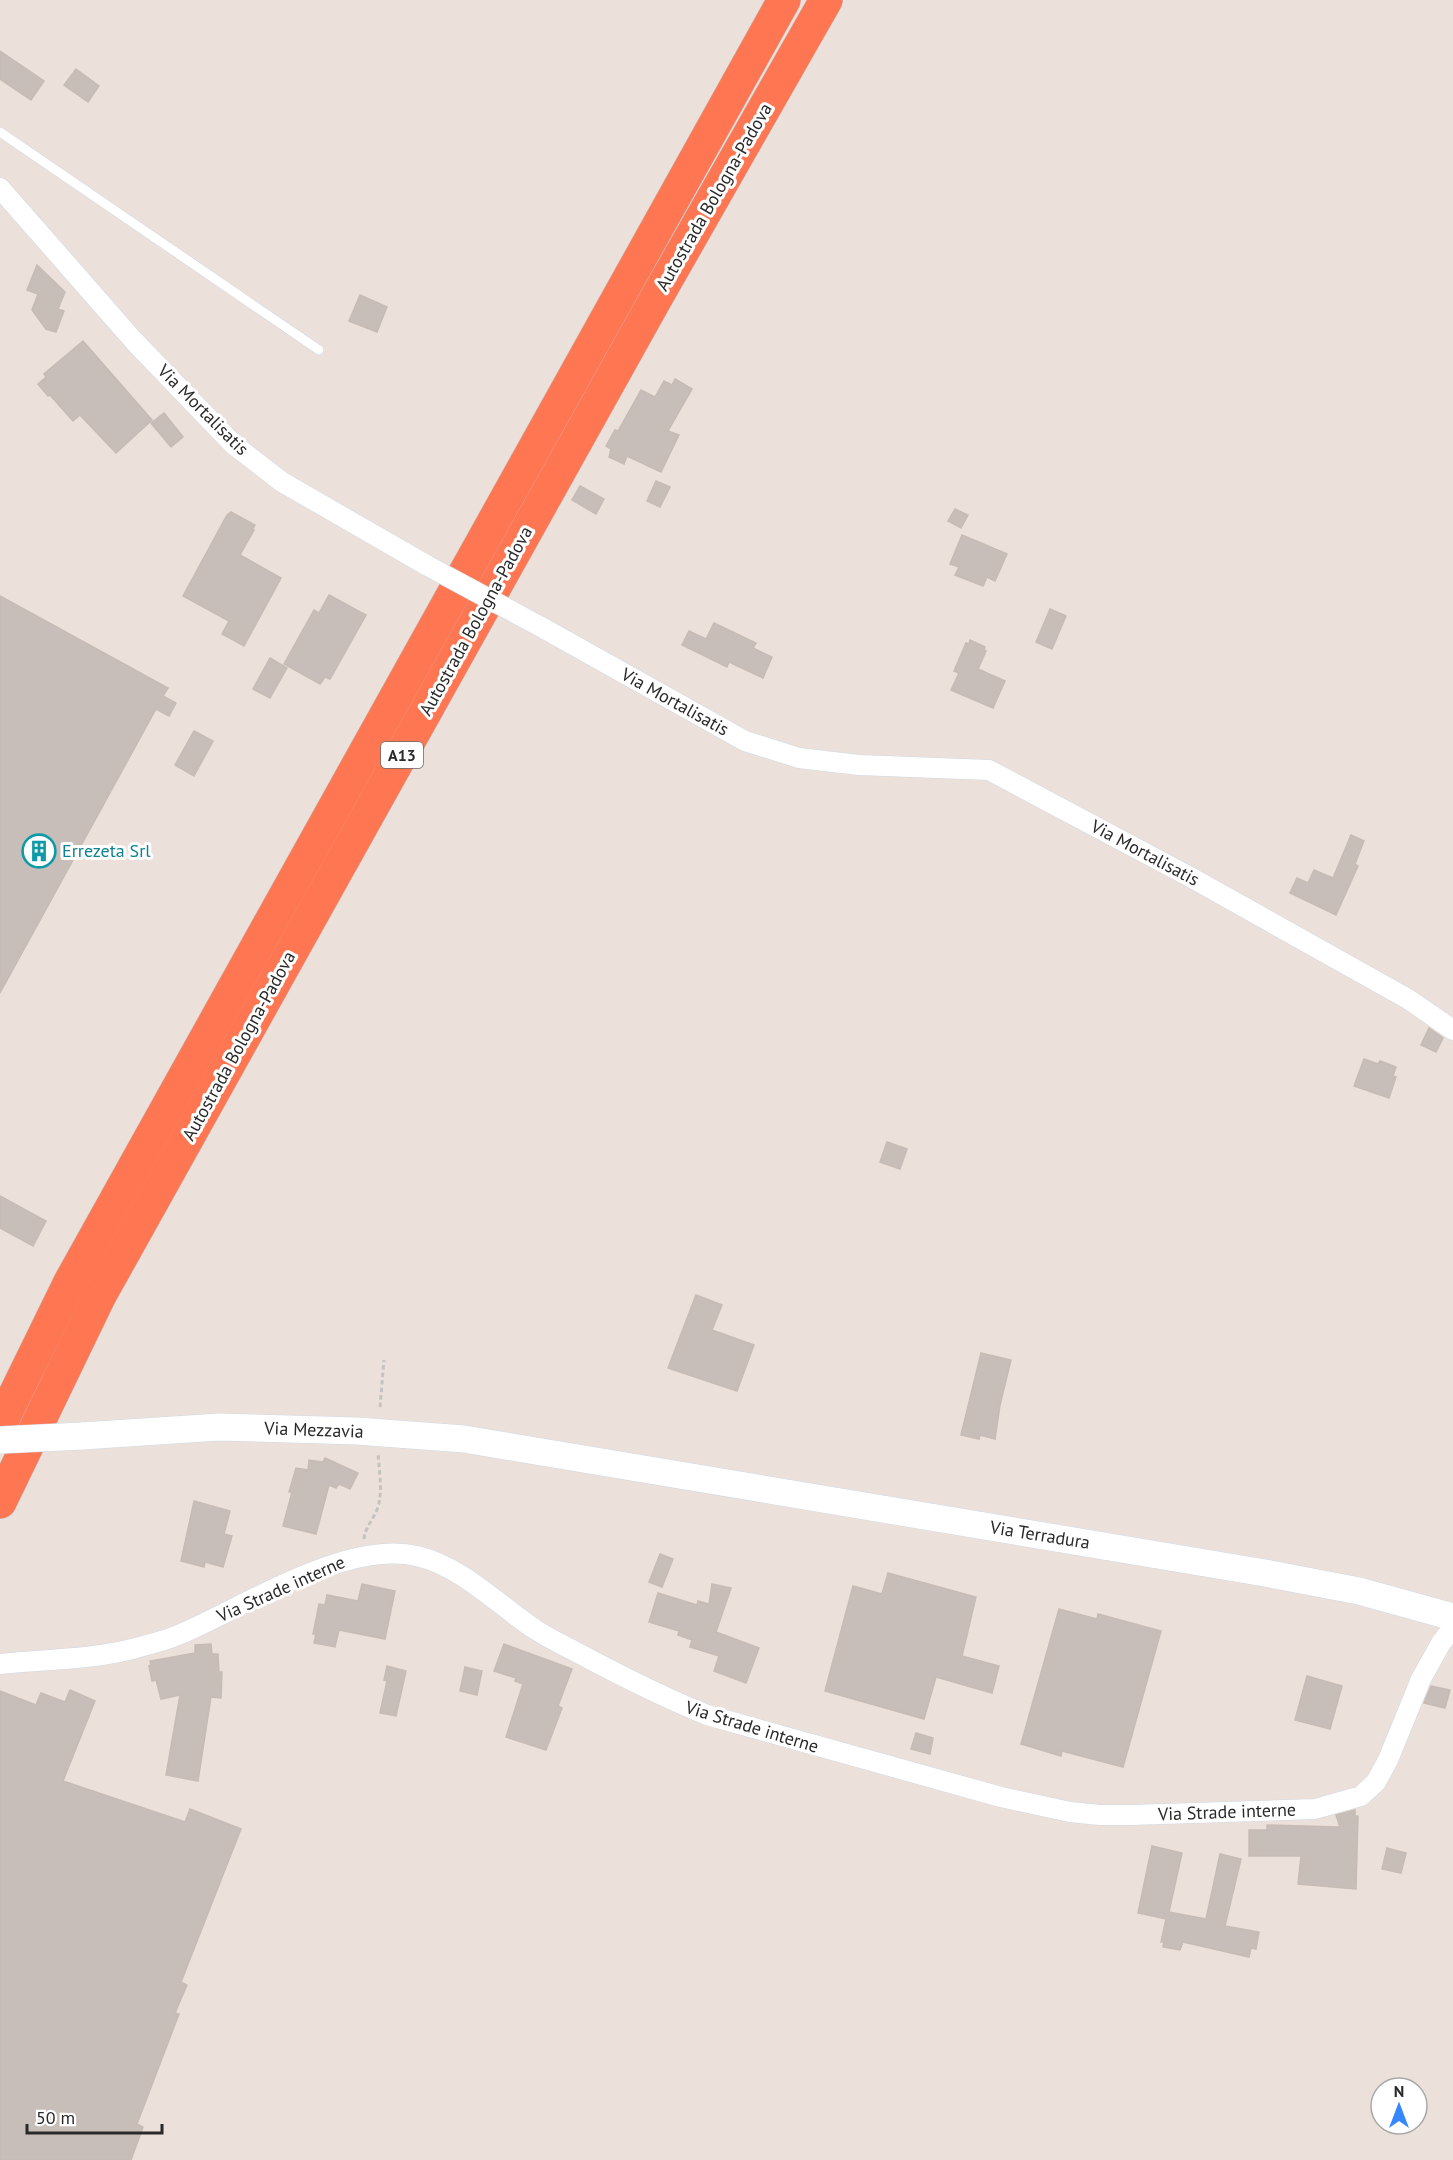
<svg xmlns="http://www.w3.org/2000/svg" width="1453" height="2160" viewBox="0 0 1453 2160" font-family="'PT Sans',sans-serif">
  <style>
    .building { fill: #c7beba; stroke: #c7bcb4; stroke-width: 1.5 }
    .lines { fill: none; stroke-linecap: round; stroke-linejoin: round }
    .service-casing { stroke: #d0d8e3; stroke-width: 10 }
    .minor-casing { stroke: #d0d8e3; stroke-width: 21 }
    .secondary-casing { stroke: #d0d8e3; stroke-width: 28 }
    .motorway-casing { stroke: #c3c3c3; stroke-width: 34 }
    .path { stroke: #c3c3c3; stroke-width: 3; stroke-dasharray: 4.5 3; stroke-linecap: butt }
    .service { stroke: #fff; stroke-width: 9 }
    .minor { stroke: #fff; stroke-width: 20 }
    .secondary { stroke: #fff; stroke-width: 27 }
    .motorway { stroke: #ff7752; stroke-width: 33 }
    .minor-bridge-casing { stroke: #d0d8e3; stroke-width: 21; stroke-linecap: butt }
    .secondary-bridge-casing { stroke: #d0d8e3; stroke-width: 28; stroke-linecap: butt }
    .minor-bridge { stroke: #fff; stroke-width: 20 }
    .secondary-bridge { stroke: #fff; stroke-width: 27 }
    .labels { text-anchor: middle; stroke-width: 6; stroke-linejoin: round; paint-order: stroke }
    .shield { fill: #fff; stroke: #696969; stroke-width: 1.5 }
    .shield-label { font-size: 16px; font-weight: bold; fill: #292929 }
    .street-label { font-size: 18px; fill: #292929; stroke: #fff }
    .culture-label { font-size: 18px; fill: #0d838f; stroke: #fff; text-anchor: start }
  </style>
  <rect width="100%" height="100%" fill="#ece1da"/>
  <g class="building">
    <polygon points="0,51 44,81 31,100 0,79"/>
    <polygon points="76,69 99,86 88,102 64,85"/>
    <polygon points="37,265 65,292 58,309 64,311 56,332 46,329 32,310 38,294 27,290"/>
    <polygon points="360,295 387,307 377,332 349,321"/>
    <polygon points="83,341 152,420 116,453 80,415 73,421 50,395 48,396 38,384 46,377 44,374"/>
    <polygon points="675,379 692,389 668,431 679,435 661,472 627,456 624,464 609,457 611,449 606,446 615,430 618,431 641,390 655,397 664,381 672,385"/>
    <polygon points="164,413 183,437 171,447 151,423"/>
    <polygon points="656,481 670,487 660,507 647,501"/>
    <polygon points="580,486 604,499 596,514 572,500"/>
    <polygon points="955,509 968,515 961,528 948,521"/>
    <polygon points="231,512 255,525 252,530 254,530 240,555 281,578 244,646 222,634 229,621 183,596 227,515"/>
    <polygon points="962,535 1007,554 995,581 987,577 983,586 955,575 959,567 950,564"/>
    <polygon points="329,595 366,615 330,679 325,677 320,684 284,664 314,610 319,613"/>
    <polygon points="0,596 168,688 163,696 176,703 169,716 156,709 0,993"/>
    <polygon points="1050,609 1066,616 1052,649 1036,642"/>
    <polygon points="714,623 756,643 753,648 772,657 763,678 729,662 727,667 682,645 689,631 706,639"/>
    <polygon points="970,640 985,647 984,650 986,651 978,669 1005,681 993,708 951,690 959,673 954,671 966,643 969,644"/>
    <polygon points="270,658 287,668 270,698 253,689"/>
    <polygon points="194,731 213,741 194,776 175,765"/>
    <polygon points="1351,835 1364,841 1355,864 1358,866 1336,915 1290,893 1297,878 1308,883 1314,870 1333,878"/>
    <polygon points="1429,1028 1443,1038 1436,1052 1421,1045"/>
    <polygon points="1364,1059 1378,1064 1380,1061 1396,1067 1393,1076 1396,1077 1389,1098 1354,1086"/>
    <polygon points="887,1142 907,1149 900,1169 880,1162"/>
    <polygon points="0,1196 46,1221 33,1246 0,1228"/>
    <polygon points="696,1295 722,1305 712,1330 754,1345 737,1391 668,1368"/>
    <polygon points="981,1353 1011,1360 1000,1405 995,1439 980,1435 979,1439 961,1435"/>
    <polygon points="325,1458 358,1473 350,1489 339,1484 336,1488 329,1485 316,1534 283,1526 292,1492 289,1492 296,1468 308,1470 309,1460 323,1462"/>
    <polygon points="194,1501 230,1511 224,1534 232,1536 223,1567 205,1562 204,1567 181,1561"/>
    <polygon points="660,1554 673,1559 662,1587 649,1582"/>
    <polygon points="888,1573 976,1597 962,1656 999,1666 992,1693 936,1677 924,1719 825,1691 853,1586 882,1594"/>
    <polygon points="362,1584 395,1591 385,1639 339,1630 335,1647 314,1643 316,1634 313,1634 319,1604 325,1605 327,1595 358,1601"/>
    <polygon points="712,1584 731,1588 716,1632 759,1648 746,1683 714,1671 719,1656 690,1647 692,1640 678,1635 679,1631 649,1622 658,1593 697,1605 698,1601 709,1604"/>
    <polygon points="1059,1609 1097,1619 1098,1614 1161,1631 1123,1767 1062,1751 1061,1756 1021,1744"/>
    <polygon points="211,1644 212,1654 218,1654 219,1672 222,1672 221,1698 211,1697 198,1781 166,1775 180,1695 161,1699 156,1680 152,1681 149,1666 151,1665 150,1661 195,1653 195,1645"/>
    <polygon points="504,1644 572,1669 558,1706 562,1708 546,1750 506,1737 523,1684 515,1681 516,1678 494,1671"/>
    <polygon points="387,1666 406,1671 396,1716 380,1713 387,1681 384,1680"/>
    <polygon points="465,1667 482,1671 477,1695 460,1691"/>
    <polygon points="1307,1676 1342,1686 1330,1729 1295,1720"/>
    <polygon points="1431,1686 1450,1690 1445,1708 1424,1703"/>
    <polygon points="70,1690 95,1701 63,1781 185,1822 190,1809 241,1829 181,1982 187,1985 175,2013 179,2014 137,2124 143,2127 131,2160 0,2160 0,1691 36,1705 41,1693 65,1702"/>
    <polygon points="916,1733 933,1738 930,1754 911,1749"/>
    <polygon points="1355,1810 1355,1816 1358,1816 1356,1889 1298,1884 1301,1856 1249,1856 1249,1830 1267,1830 1267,1825 1340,1827 1336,1815"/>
    <polygon points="1152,1846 1182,1853 1169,1912 1206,1919 1220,1854 1241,1859 1225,1926 1259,1932 1256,1949 1251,1948 1249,1957 1183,1942 1180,1950 1163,1947 1164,1942 1161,1942 1166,1919 1138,1913"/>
    <polygon points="1387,1848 1406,1853 1401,1873 1382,1869"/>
  </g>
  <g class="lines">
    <defs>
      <polyline id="service" points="0,132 319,350"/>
      <g id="minor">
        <polyline points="0,188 134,341 233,444 282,482 428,566"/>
        <polyline points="543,628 745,741 799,758 859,765 989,770 1192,878 1408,999 1453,1030"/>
        <path d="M0,1664C44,1659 92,1660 136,1648C151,1644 168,1640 183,1633C247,1605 347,1540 417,1556C463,1567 498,1605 536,1630C550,1639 565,1646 580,1654C621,1676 663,1697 707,1715L1001,1797L1070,1812L1100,1815H1131L1315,1809L1361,1796L1376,1782L1388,1760L1421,1679L1441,1643L1453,1628"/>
      </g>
      <polyline id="secondary" points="82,1436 219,1427 357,1431 464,1439 1265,1573 1359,1591 1453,1617"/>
      <g id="motorway">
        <polyline points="0,1425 70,1282 784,0"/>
        <polyline points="0,1502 99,1297 655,300 826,0"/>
      </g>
    </defs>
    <use href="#service" class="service-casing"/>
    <use href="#minor" class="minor-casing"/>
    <use href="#secondary" class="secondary-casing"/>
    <use href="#motorway" class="motorway-casing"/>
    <g class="path">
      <polyline points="380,1407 384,1360"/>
      <path d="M364,1539C365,1527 374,1519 378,1507C383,1490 379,1470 378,1453"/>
    </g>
    <use href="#service" class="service"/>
    <use href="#minor" class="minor"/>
    <use href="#secondary" class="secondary"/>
    <use href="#motorway" class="motorway"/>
    <defs>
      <polyline id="minor-bridge" points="428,566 543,628"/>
      <polyline id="secondary-bridge" points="0,1440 82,1436"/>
    </defs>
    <use href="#minor-bridge" class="minor-bridge-casing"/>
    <use href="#secondary-bridge" class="secondary-bridge-casing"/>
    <use href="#minor-bridge" class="minor-bridge"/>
    <use href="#secondary-bridge" class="secondary-bridge"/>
  </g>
  <defs>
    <symbol id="building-ring" viewBox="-11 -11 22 22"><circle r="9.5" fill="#fff" stroke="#0f9aa8" stroke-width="1.5"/><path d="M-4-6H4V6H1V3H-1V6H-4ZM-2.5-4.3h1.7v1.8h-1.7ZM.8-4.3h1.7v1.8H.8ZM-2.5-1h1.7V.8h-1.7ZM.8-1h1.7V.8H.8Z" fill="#0f9aa8"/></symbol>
  </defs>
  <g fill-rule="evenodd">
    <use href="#building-ring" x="20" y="832" width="38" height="38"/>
  </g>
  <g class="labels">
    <rect class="shield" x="381" y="742" width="42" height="26" rx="4.5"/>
    <g class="shield-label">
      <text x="402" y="761">A13</text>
    </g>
    <g class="street-label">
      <text transform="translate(714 197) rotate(-60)" y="6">Autostrada Bologna-Padova</text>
      <text transform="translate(203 410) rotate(45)" y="6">Via Mortalisatis</text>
      <text transform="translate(476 621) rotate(-61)" y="6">Autostrada Bologna-Padova</text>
      <text transform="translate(675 702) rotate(29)" y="6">Via Mortalisatis</text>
      <text transform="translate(1145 853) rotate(28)" y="6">Via Mortalisatis</text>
      <text transform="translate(239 1046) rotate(-61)" y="6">Autostrada Bologna-Padova</text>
      <text transform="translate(314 1430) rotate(2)" y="6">Via Mezzavia</text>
      <text transform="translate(1040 1535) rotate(9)" y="6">Via Terradura</text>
      <text transform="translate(281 1589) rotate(-24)" y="6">Via Strade interne</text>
      <text transform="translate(752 1727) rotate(17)" y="6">Via Strade interne</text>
      <text transform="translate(1227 1812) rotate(-2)" y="6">Via Strade interne</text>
    </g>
    <g class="culture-label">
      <text x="62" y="857">Errezeta Srl</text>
    </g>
  </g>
  <g transform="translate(1399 2106)"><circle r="28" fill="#ffffff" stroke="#a9a9a9" stroke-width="1.5"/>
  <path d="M0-4.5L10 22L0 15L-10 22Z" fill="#3587ff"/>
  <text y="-9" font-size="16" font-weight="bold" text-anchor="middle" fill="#292929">N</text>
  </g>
  <path d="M27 2124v9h135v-9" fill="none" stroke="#292929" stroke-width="3"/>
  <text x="36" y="2124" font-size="18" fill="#292929" stroke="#ffffff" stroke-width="4.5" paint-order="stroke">50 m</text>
</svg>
